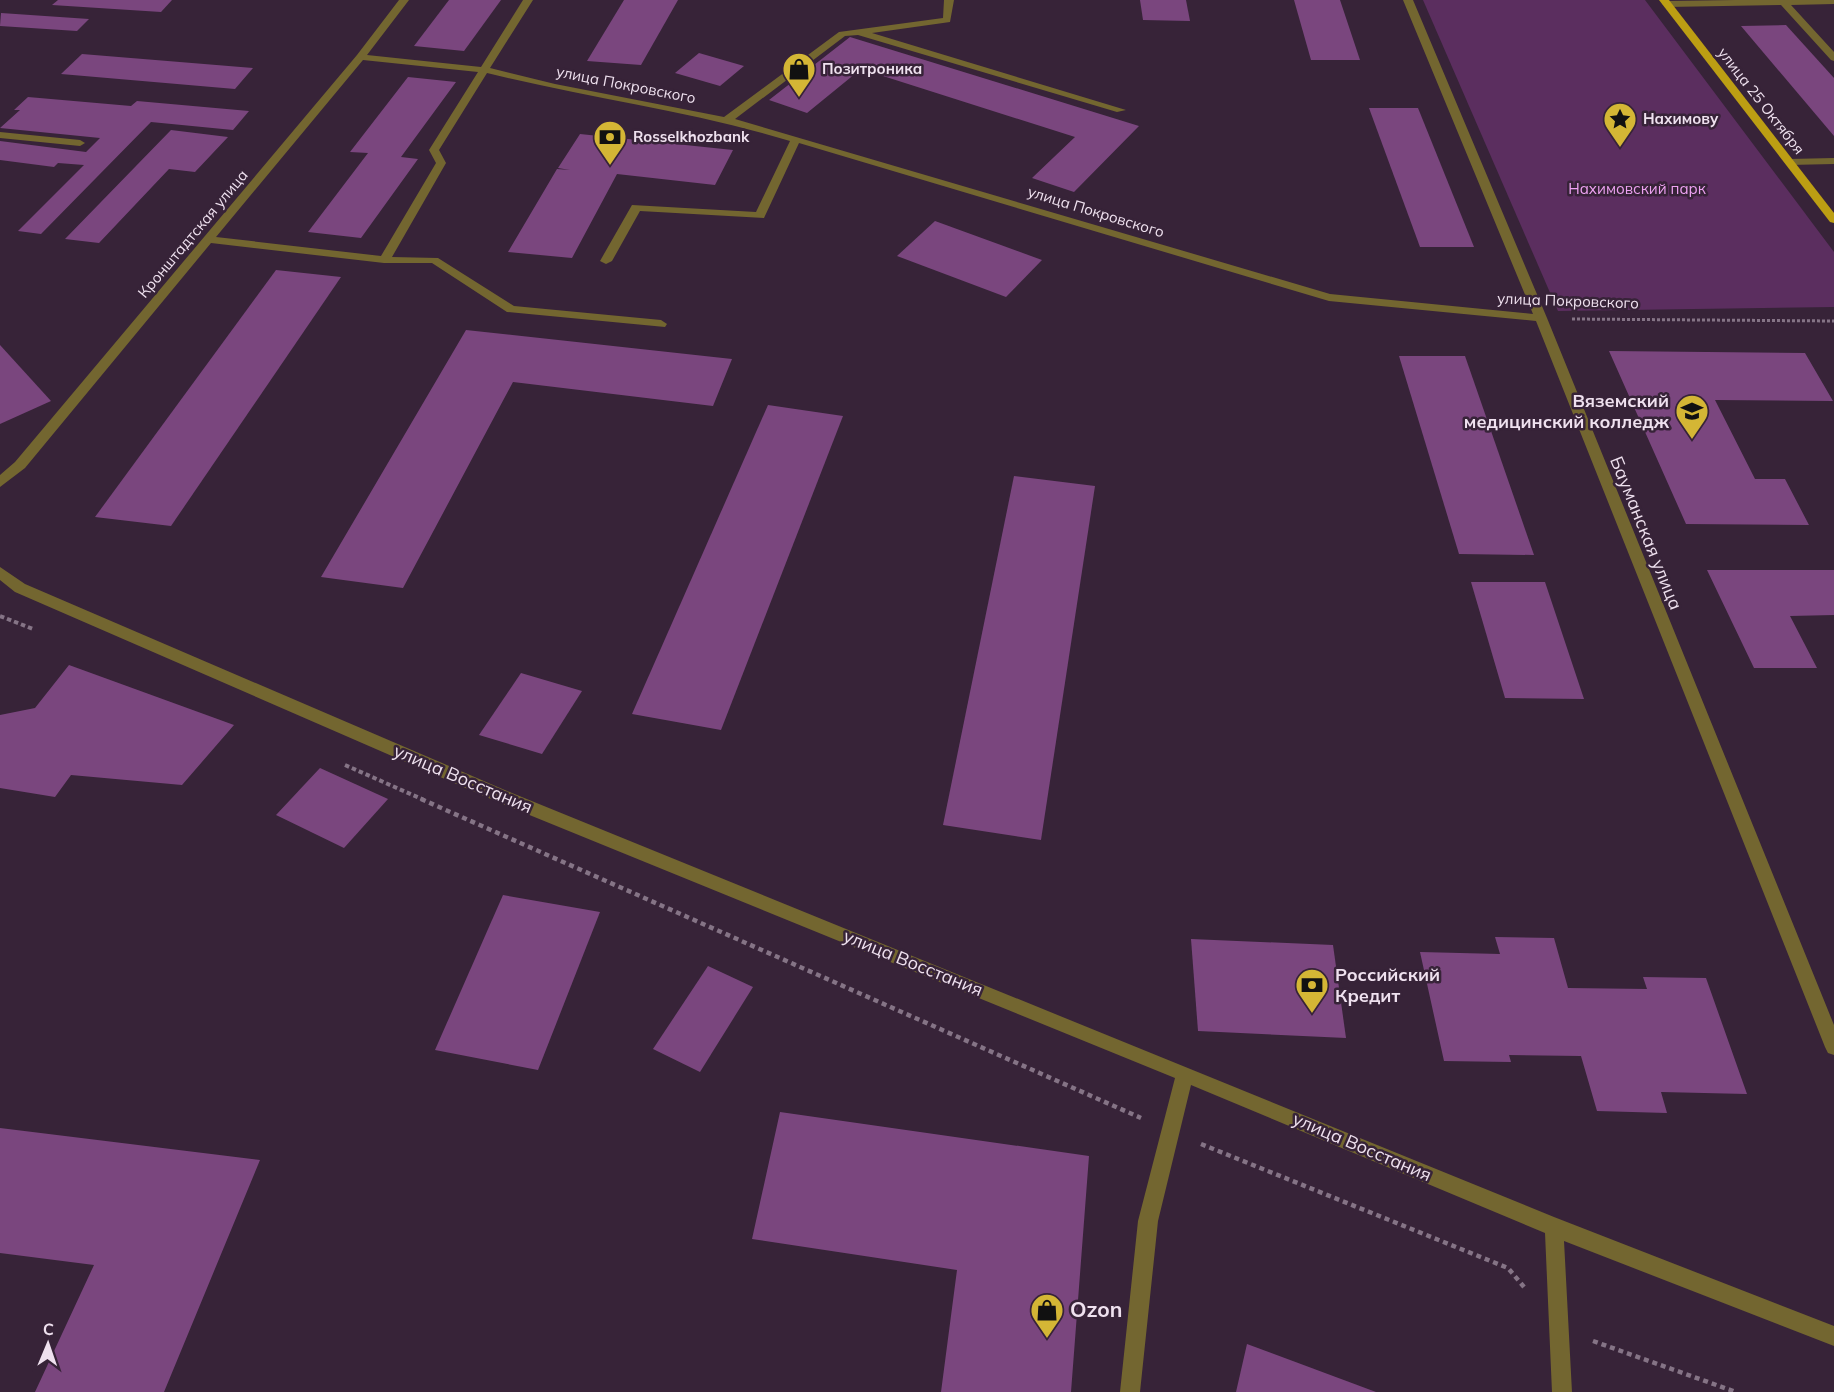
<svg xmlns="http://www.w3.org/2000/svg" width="1834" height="1392" viewBox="0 0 1834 1392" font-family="Mulish,sans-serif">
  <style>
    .green { fill: #5b2e5f }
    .building { fill: #7a467e }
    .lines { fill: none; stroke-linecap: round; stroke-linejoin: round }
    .path-far2 { stroke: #857486; stroke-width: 3; stroke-dasharray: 3 2; stroke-linecap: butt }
    .path-far1 { stroke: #857486; stroke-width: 4; stroke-dasharray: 4.5 3; stroke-linecap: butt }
    .path { stroke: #857486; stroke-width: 4.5; stroke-dasharray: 5 4; stroke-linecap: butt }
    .minor { fill: #736630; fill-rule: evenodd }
    .major { fill: #bc9e13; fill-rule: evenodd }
    .labels { text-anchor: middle; stroke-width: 5; stroke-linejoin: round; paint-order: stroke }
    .far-poi-label { font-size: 15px; font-weight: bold; fill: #efe1ef; stroke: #372338; text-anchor: start }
    .far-street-label { font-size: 15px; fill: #efe1ef; stroke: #372338 }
    .far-park-label { font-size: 15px; fill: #eea2f2; stroke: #372338 }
    .poi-label { font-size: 18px; font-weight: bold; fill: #efe1ef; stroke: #372338; text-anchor: end }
    .street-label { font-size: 18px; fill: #efe1ef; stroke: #372338 }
    .near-poi-label { font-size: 21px; font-weight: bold; fill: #efe1ef; stroke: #372338; text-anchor: start }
  </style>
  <rect width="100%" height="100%" fill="#372338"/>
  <polygon class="green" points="1423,0 1645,0 1834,252 1834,307 1558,311"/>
  <g class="building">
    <polygon points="58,0 172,0 161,12 52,5"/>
    <polygon points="449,0 501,0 464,51 414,46"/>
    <polygon points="624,0 678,0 641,65 587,61"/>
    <polygon points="1140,0 1186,0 1190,21 1143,20"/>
    <polygon points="1294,0 1340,0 1360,60 1311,60"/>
    <polygon points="1,13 89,19 77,31 0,26"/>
    <polygon points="1786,25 1834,78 1834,136 1741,26"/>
    <polygon points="850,37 1139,126 1074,192 1032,178 1075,137 861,69 807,113 769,100"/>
    <polygon points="699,53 744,66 720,86 675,73"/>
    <polygon points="82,54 253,68 235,89 61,74"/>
    <polygon points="408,77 456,82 401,157 418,159 361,238 308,232 368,153 350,152"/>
    <polygon points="28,97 131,106 137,101 249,111 233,130 151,122 41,234 18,231 84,165 58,163 54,167 0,160 0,141 86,152 100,138 0,128 20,110 14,110"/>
    <polygon points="1369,108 1418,108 1474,247 1420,247"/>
    <polygon points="171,130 228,137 195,172 169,169 99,243 65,239"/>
    <polygon points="580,134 733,150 715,185 617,174 572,258 508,252 557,169 570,170 558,168"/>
    <polygon points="935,221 1042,260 1006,297 897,256"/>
    <polygon points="276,270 341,277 171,526 95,517"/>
    <polygon points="466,330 732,359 713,406 513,382 403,588 321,577"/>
    <polygon points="0,345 51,401 0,424"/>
    <polygon points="1609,351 1805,353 1833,401 1715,400 1755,479 1785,479 1809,525 1686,524"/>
    <polygon points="1399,356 1465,356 1534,555 1459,554"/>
    <polygon points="768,405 843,416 721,730 632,714"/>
    <polygon points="1014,476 1095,486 1041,840 943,825"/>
    <polygon points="1707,570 1834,570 1834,615 1790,616 1817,668 1754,668"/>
    <polygon points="1471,582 1545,582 1584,699 1505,698"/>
    <polygon points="69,665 234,725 182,785 71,775 55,797 0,788 0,715 35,708"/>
    <polygon points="521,673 582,691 542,754 479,735"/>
    <polygon points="320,768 388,799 344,848 276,815"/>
    <polygon points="503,895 600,912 538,1070 435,1050"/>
    <polygon points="1495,937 1554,938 1568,988 1647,989 1643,977 1706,978 1747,1094 1661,1092 1667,1113 1597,1111 1581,1056 1509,1055 1511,1062 1444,1061 1420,952 1500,954"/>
    <polygon points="1191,939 1333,945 1346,1038 1198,1031"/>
    <polygon points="708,966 753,987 700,1072 653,1049"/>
    <polygon points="780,1112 1089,1156 1071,1392 941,1392 957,1270 752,1239"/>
    <polygon points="0,1128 260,1160 164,1392 35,1392 94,1265 0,1253"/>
    <polygon points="1247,1344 1376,1392 1236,1392"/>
  </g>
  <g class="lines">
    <polyline class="path-far2" points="1572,319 1834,321"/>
    <g class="path-far1">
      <polyline points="0,616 33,629"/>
      <polyline points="345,765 424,800"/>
    </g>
    <g class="path">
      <polyline points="421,799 1141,1118"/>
      <polyline points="1201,1144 1508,1268 1524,1287"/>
      <polyline points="1593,1341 1736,1392"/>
    </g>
    <g class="minor">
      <path d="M399,0H409L367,55L481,67L523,0H533L490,68L555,84L724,117L839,32L943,18L944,0H954L950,22L872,33L1126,110L1117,112L858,35L845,36L735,119L1330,294L1533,314L1403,0H1413L1547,318L1834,1025V1055L1828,1053L1825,1047L1536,321L1329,301L799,143L764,218L640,211L612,261L606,264L600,261L632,205L756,212L790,141C691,111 587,98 487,73L439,150L446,163L392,257L438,258L514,306L661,320L667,324L665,327L507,312L432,263H384L211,243L25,468L0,487V475L15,462L357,55ZM363,60L478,72L429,150L436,163L381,256L216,237Z"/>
      <polygon points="1735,0 1834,0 1834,4 1791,5 1834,52 1834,61 1831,60 1781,5 1667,7 1662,4 1667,1"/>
      <polygon points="0,132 80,140 85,143 80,146 0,138"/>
      <polygon points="1834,158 1834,164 1789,165 1784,162 1789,159"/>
      <polygon points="0,567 25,584 512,793 1554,1217 1834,1326 1834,1346 1564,1241 1572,1392 1552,1392 1545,1233 1191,1085 1158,1221 1140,1392 1120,1392 1138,1221 1175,1078 500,803 15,592 0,580"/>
    </g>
    <polygon class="major" points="1659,0 1669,0 1834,213 1834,223 1830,222"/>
  </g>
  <defs>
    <symbol id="shop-pin" viewBox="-11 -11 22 30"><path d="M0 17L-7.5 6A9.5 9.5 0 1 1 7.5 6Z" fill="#d4b635" stroke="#372338"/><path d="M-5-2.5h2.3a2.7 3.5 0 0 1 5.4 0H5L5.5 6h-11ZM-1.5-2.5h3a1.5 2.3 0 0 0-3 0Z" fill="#111"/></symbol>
    <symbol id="sight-pin" viewBox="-11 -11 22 30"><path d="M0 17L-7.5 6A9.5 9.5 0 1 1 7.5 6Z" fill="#d4b635" stroke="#372338"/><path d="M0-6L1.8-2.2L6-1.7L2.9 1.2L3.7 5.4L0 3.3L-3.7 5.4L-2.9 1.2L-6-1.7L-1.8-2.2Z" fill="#111"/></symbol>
    <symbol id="bank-pin" viewBox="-11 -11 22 30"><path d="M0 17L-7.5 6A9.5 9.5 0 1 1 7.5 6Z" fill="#d4b635" stroke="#372338"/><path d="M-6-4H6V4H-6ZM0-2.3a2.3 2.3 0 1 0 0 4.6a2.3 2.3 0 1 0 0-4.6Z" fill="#111"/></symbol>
    <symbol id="university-pin" viewBox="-11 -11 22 30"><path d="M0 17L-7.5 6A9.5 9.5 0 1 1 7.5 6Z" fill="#d4b635" stroke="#372338"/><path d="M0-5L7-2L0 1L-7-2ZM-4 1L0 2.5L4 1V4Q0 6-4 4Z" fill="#111"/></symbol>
  </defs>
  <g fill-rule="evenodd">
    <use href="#shop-pin" x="780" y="50" width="38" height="52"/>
    <use href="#sight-pin" x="1601" y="100" width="38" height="52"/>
    <use href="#bank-pin" x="591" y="118" width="38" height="52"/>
    <use href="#university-pin" x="1673" y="392" width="38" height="52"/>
    <use href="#bank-pin" x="1293" y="966" width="38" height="52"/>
    <use href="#shop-pin" x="1028" y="1291" width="38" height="52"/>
  </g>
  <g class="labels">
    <g class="far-poi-label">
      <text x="822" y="74">Позитроника</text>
      <text x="1643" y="124">Нахимову</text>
      <text x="633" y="142">Rosselkhozbank</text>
    </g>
    <g class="far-street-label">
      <text transform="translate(626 85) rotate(11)" y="5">улица Покровского</text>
      <text transform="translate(1761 101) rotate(52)" y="5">улица 25 Октября</text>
      <text transform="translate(1096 212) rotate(17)" y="5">улица Покровского</text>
      <text transform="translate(193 234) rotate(-50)" y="5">Кронштадтская улица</text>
      <text transform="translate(1568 301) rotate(2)" y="5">улица Покровского</text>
    </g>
    <g class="far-park-label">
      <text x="1637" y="194">Нахимовский парк</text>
    </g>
    <g class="poi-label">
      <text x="1669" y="407">Вяземский<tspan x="1669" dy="21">медицинский колледж</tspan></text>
      <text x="1335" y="981" text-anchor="start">Российский<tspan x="1335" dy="21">Кредит</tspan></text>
    </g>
    <g class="street-label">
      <text transform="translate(1646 533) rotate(68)" y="6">Бауманская улица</text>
      <text transform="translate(463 779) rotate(23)" y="6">улица Восстания</text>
      <text transform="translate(913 963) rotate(22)" y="6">улица Восстания</text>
      <text transform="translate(1362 1147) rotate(23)" y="6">улица Восстания</text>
    </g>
    <g class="near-poi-label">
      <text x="1070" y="1317">Ozon</text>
    </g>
  </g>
  <g transform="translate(48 1344) rotate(2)" stroke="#372338" stroke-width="4.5" paint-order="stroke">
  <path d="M0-4.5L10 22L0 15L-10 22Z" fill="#efe1ef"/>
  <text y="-9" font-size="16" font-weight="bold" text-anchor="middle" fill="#efe1ef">С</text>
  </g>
</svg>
